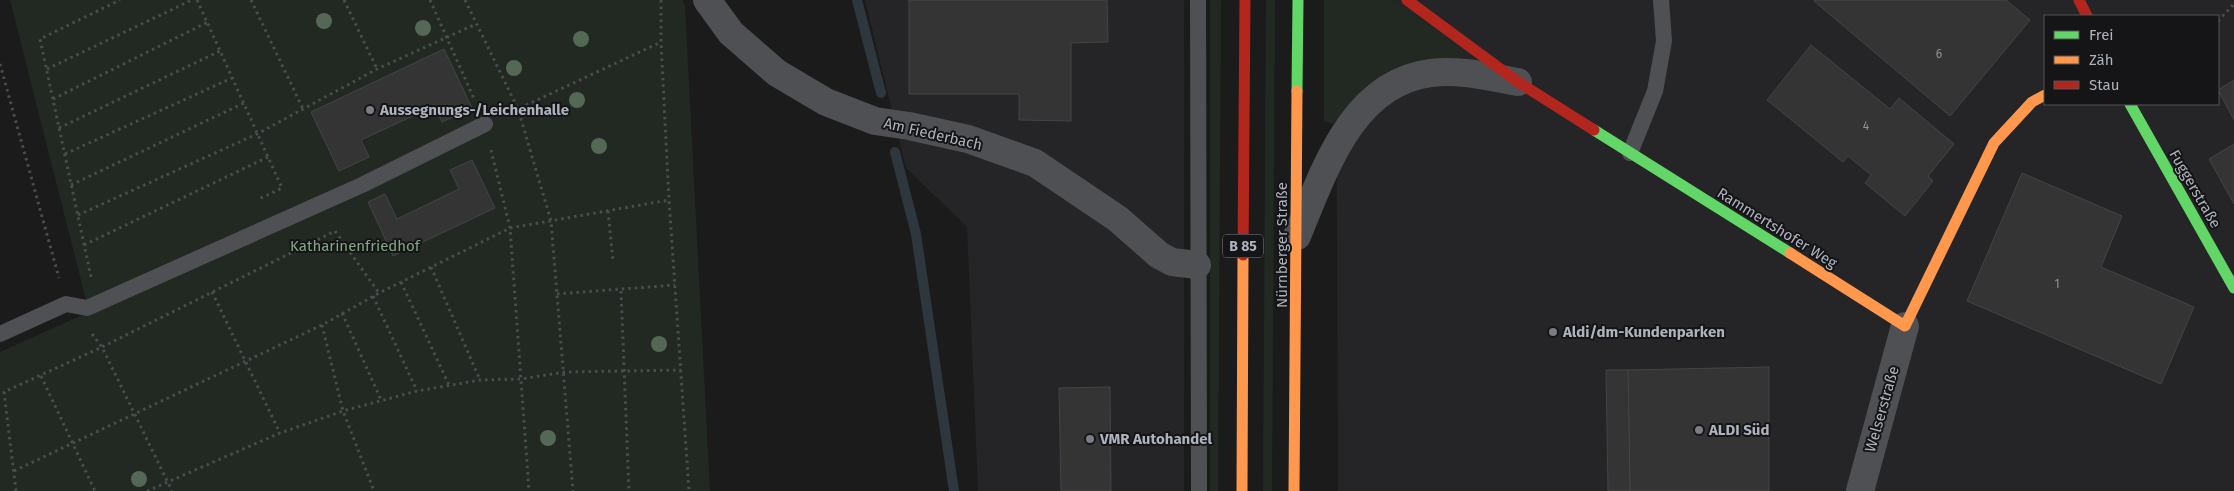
<svg xmlns="http://www.w3.org/2000/svg" width="2234" height="491" viewBox="0 0 2234 491" font-family="'Fira Sans',sans-serif">
  <style>
    .built { fill: #252527; fill-rule: evenodd }
    .green { fill: #212922 }
    .lines { fill: none; stroke-linecap: round; stroke-linejoin: round }
    .stream { stroke: #2e373e; stroke-width: 10 }
    .building { fill: #343435; stroke: #434447 }
    .path { stroke: #4b4c4f; stroke-width: 3; stroke-dasharray: 2.5 4; stroke-linecap: butt }
    .lane { stroke: #4f5054; stroke-width: 16 }
    .street { stroke: #4f5054; stroke-width: 28 }
    .fast { stroke: #63d668; stroke-width: 11 }
    .slow { stroke: #ff974d; stroke-width: 11 }
    .jam { stroke: #b3261e; stroke-width: 11 }
    .tree { fill: #556755 }
    .poi-dot { fill: #7a7d84; stroke: #151517; stroke-width: 2 }
    .labels { text-anchor: middle; stroke-width: 4; stroke-linejoin: round; paint-order: stroke }
    .number-label { font-size: 12px; fill: #8f929a }
    .shield { fill: #151517; stroke: #7f838a; stroke-width: 1 }
    .shield-label { font-size: 14px; font-weight: bold; fill: #adb2bc }
    .poi-label { font-size: 15px; font-weight: bold; fill: #adb2bc; stroke: #151517; text-anchor: start }
    .street-label { font-size: 15px; fill: #adb2bc; stroke: #151517 }
    .park-label { font-size: 15px; fill: #84a685; stroke: #151517 }
  </style>
  <rect width="100%" height="100%" fill="#1b1b1b"/>
  <g class="built">
    <polygon points="865,0 1184,0 1184,491 978,491 967,227 906,168"/>
    <path d="M1336,0H2234V491H1338ZM2045,16H2218V104H2045Z"/>
  </g>
  <g class="green">
    <polygon points="10,0 682,0 685,6 710,491 0,491 0,352 89,312"/>
    <polygon points="1210,0 1221,0 1218,491 1210,491"/>
    <polygon points="1266,0 1275,0 1272,491 1263,491"/>
    <polygon points="1324,0 1391,0 1459,47 1458,60 1418,61 1389,72 1360,91 1333,124 1324,121"/>
  </g>
  <g class="lines">
    <g class="stream">
      <polyline points="857,0 881,93"/>
      <polyline points="895,152 916,234 954,491"/>
    </g>
  </g>
  <g class="building">
    <polygon points="909,0 1107,0 1108,42 1071,43 1071,121 1019,120 1019,94 909,94"/>
    <polygon points="1816,0 2006,0 2030,20 1950,116 1814,1"/>
    <polygon points="1811,45 1890,109 1899,98 1954,144 1928,176 1933,181 1905,216 1865,183 1871,175 1848,156 1843,162 1767,100"/>
    <polygon points="444,49 472,108 442,122 434,106 361,140 369,157 339,171 311,112"/>
    <polygon points="2234,80 2234,120 2218,90"/>
    <polygon points="2234,144 2234,204 2209,159"/>
    <polygon points="472,160 495,208 393,256 368,202 385,194 397,219 459,189 450,170"/>
    <polygon points="2022,173 2122,216 2101,267 2194,307 2161,384 1967,301"/>
    <polygon points="1769,367 1769,491 1630,491 1628,370"/>
    <polygon points="1606,370 1628,370 1630,491 1608,491"/>
    <polygon points="1110,387 1111,491 1061,491 1059,388"/>
  </g>
  <g class="lines">
    <g class="path">
      <polyline points="197,0 282,188 259,199"/>
      <polyline points="251,0 303,109"/>
      <polyline points="344,0 377,69"/>
      <polyline points="430,0 475,101"/>
      <polyline points="465,0 518,109 661,42"/>
      <polyline points="661,0 661,42 669,200 689,491"/>
      <polyline points="2218,21 2234,4"/>
      <polyline points="0,64 59,278"/>
      <polyline points="47,69 192,0"/>
      <polyline points="53,99 208,22"/>
      <polyline points="509,113 518,109 551,221 573,491"/>
      <polyline points="59,128 220,51"/>
      <polyline points="491,150 510,228 529,491"/>
      <polyline points="65,154 232,78"/>
      <polyline points="71,185 244,103"/>
      <polyline points="608,211 613,261"/>
      <polyline points="78,215 257,134 377,69 476,24"/>
      <polyline points="84,245 268,157"/>
      <polyline points="431,267 480,380"/>
      <polyline points="91,277 40,39 120,0"/>
      <polyline points="401,282 449,385"/>
      <polyline points="621,291 629,491"/>
      <polyline points="212,292 280,433"/>
      <polyline points="557,294 675,285"/>
      <polyline points="373,296 417,391"/>
      <polyline points="342,313 382,402"/>
      <polyline points="322,325 343,411 374,491"/>
      <polyline points="92,334 102,347 172,491"/>
      <polyline points="41,376 95,491"/>
      <polyline points="14,471 322,325 379,293 510,228 669,200"/>
      <polyline points="16,491 4,392 102,347 335,231 379,293"/>
      <polyline points="147,491 280,433 343,411 417,391 480,380 521,379 565,372 681,370"/>
    </g>
    <g class="lane">
      <polyline points="1198,0 1199,491"/>
      <polyline points="1630,153 1655,91 1664,41 1661,0"/>
      <polyline points="0,334 66,304 87,308 362,185 485,124"/>
    </g>
    <g class="street">
      <polyline points="707,0 731,33 777,73 826,102 875,121 909,126 968,139 1035,163 1118,219 1159,255 1172,262 1197,265"/>
      <path d="M1297,236C1324,172 1351,83 1431,73C1460,69 1489,77 1518,82"/>
      <polyline points="1860,491 1905,326"/>
    </g>
    <g class="fast">
      <polyline points="1297,91 1298,0"/>
      <polyline points="2130,104 2234,288"/>
      <polyline points="1594,130 1790,253"/>
    </g>
    <g class="slow">
      <polyline points="1790,253 1905,326 1994,143 2032,102 2045,95"/>
      <polyline points="1242,491 1243,255"/>
      <polyline points="1294,491 1297,91"/>
    </g>
    <g class="jam">
      <polyline points="1407,0 1518,82 1594,130"/>
      <polyline points="2079,0 2087,16"/>
      <polyline points="1243,255 1245,0"/>
    </g>
  </g>
  <g class="tree">
    <circle cx="324" cy="21" r="8"/>
    <circle cx="423" cy="28" r="8"/>
    <circle cx="581" cy="39" r="8"/>
    <circle cx="514" cy="68" r="8"/>
    <circle cx="577" cy="100" r="8"/>
    <circle cx="599" cy="146" r="8"/>
    <circle cx="659" cy="344" r="8"/>
    <circle cx="548" cy="438" r="8"/>
    <circle cx="139" cy="479" r="8"/>
  </g>
  <g class="poi-dot">
    <circle cx="370" cy="110" r="5"/>
    <circle cx="1553" cy="332" r="5"/>
    <circle cx="1699" cy="430" r="5"/>
    <circle cx="1090" cy="439" r="5"/>
  </g>
  <g class="labels">
    <g class="number-label">
      <text x="1939" y="58">6</text>
      <text x="1866" y="130">4</text>
      <text x="2057" y="288">1</text>
    </g>
    <rect class="shield" x="1223" y="234.5" width="40" height="23" rx="4"/>
    <g class="shield-label">
      <text x="1243" y="251">B 85</text>
    </g>
    <g class="poi-label">
      <text x="380" y="115">Aussegnungs-/Leichenhalle</text>
      <text x="1563" y="337">Aldi/dm-Kundenparken</text>
      <text x="1709" y="435">ALDI Süd</text>
      <text x="1100" y="444">VMR Autohandel</text>
    </g>
    <g class="street-label">
      <text transform="translate(933 134) rotate(13)" y="5">Am Fiederbach</text>
      <text transform="translate(2195 189) rotate(60)" y="5">Fuggerstraße</text>
      <text transform="translate(1777 228) rotate(32)" y="5">Rammertshofer Weg</text>
      <text transform="translate(1282 245) rotate(-90)" y="5">Nürnberger Straße</text>
      <text transform="translate(1882 409) rotate(-74)" y="5">Welserstraße</text>
    </g>
    <g class="park-label">
      <text x="355" y="251">Katharinenfriedhof</text>
    </g>
  </g>
  <rect x="2044" y="15" width="175" height="90" fill="#151517" stroke="#525459"/>
  <rect x="2054" y="31" width="25" height="8" fill="#63d668" stroke="#525459"/>
  <text x="2089" y="40" font-size="15" fill="#adb2bc">Frei</text>
  <rect x="2054" y="56" width="25" height="8" fill="#ff974d" stroke="#525459"/>
  <text x="2089" y="65" font-size="15" fill="#adb2bc">Zäh</text>
  <rect x="2054" y="81" width="25" height="8" fill="#b3261e" stroke="#525459"/>
  <text x="2089" y="90" font-size="15" fill="#adb2bc">Stau</text>
</svg>
